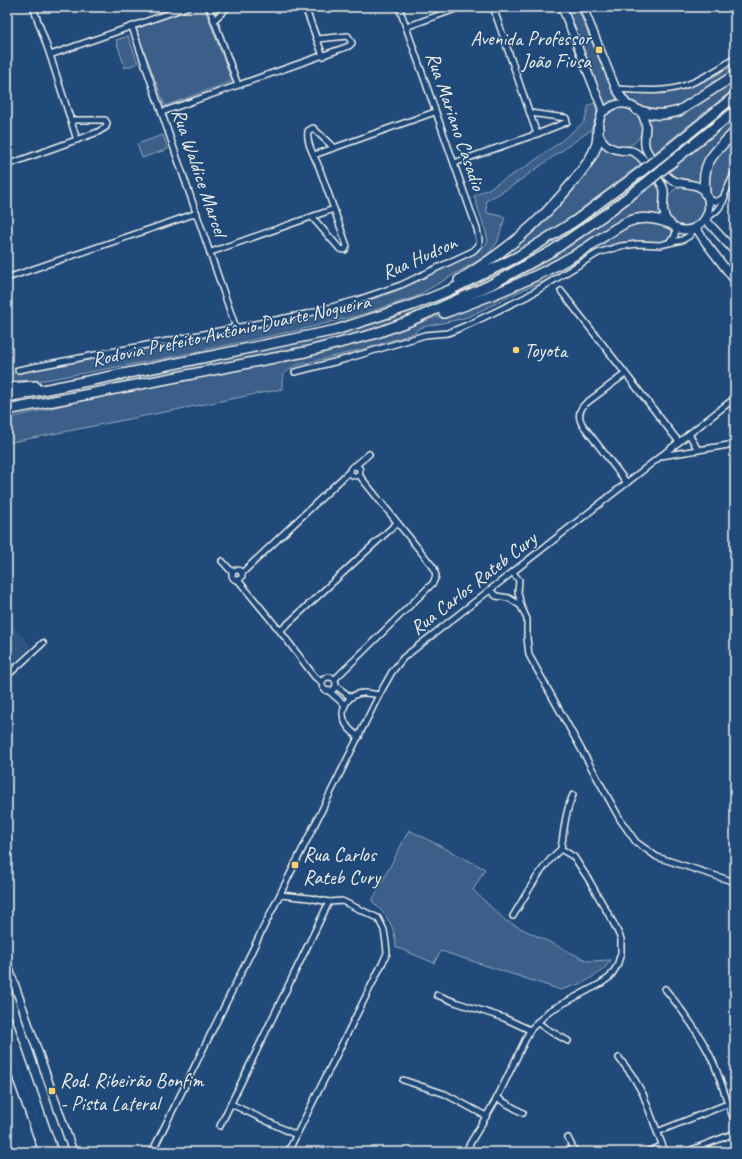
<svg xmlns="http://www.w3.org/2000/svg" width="742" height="1159" viewBox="0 0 742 1159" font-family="Caveat,sans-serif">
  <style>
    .built { fill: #2d5581 }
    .green { fill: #3a5f88; stroke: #97a8b8 }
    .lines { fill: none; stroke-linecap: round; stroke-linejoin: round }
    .street-casing { stroke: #f4f1e8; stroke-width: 8 }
    .secondary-casing { stroke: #f4f1e8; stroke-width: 10 }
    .highway-casing { stroke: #f4f1e8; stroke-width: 12 }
    .street { stroke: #1f4a7a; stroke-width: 5 }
    .secondary { stroke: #1f4a7a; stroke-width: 7 }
    .highway { stroke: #1f4a7a; stroke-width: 9 }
    .highway-bridge-casing { stroke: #f4f1e8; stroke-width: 12; stroke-linecap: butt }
    .highway-bridge { stroke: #1f4a7a; stroke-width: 9 }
    .poi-dot { fill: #ffd166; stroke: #1f4a7a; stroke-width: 1.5 }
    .labels { text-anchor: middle; stroke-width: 3; stroke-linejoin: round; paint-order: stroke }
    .poi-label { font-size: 20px; fill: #f4f1e8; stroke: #1f4a7a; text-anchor: start }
    .street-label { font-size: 20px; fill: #f4f1e8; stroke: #1f4a7a }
  </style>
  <rect width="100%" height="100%" fill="#1f4a7a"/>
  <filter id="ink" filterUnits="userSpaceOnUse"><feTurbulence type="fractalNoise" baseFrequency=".025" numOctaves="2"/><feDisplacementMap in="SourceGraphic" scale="8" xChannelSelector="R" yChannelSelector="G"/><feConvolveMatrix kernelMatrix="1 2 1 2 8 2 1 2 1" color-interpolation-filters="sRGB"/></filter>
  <g filter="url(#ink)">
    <polygon class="built" points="7,620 29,643 30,647 7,670"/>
    <g class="green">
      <polygon points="195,7 204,7 232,81 165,106 136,29"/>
      <polygon points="564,7 577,7 612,90 618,99 610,101 604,106"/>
      <polygon points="128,36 138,63 125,68 116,40"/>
      <path d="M735,64V72C710,88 672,123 641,107C634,104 629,101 625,94V92C642,91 659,92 675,90C696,88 718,75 735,64Z"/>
      <polygon points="735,78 735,88 653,154 647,143 646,116 657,118"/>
      <polygon points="735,101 735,108 670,160 667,155"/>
      <polygon points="595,103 597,115 591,130 509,188 486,201 487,213 505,217 497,243 486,256 415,297 360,315 303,329 161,359 45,380 7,381 7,373 15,373 51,367 293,321 329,311 379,297 410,285 480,250 488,242 486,232 474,196 490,188 527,166 560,142 584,122 589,105"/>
      <circle cx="622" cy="127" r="20"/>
      <path d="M735,118V129L717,146L701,185C691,178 677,181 668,173L677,166L676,165Z"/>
      <polygon points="163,135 168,149 142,158 137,144"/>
      <path d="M735,135C735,143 737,153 735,160C733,169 724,195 717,199L711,197L707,188L711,162Z"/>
      <polygon points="601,143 611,152 632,155 642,163 567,220 516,252 489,266 514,246"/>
      <path d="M643,175L646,178L598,216L514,270L397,322L322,345L7,406V401L320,338C409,317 494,280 570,229C595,213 619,193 643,175Z"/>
      <path d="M658,182C663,193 656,206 662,217L634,215L624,218L541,270L481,296L536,267L573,244Z"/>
      <circle cx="686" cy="206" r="20"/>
      <path d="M655,221C663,225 672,226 673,235L671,239L667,241L653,242L636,241L625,242L613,244L592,252L545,281L525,289L470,316L461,319L423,327L418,329L415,333L364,349L294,366L284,374L282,381V389L7,443V420L14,417L76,402L292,360L361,342L455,311L633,223Z"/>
      <path d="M409,830L485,869L473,890L506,921L588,961L611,960L603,970L585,982L561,990L441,951L434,963L396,947C395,925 387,916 372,901Z"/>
    </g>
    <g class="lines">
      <defs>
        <g id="street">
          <polyline points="33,7 50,55 77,140"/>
          <polyline points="209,7 238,85"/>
          <polyline points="305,7 323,56"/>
          <polyline points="493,7 537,134"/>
          <polyline points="214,20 228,7"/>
          <polyline points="132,27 236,328"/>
          <polyline points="406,27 461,7"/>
          <polyline points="50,55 187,7"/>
          <path d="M616,89C638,90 662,93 683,86C702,80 719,69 735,58"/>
          <polyline points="162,112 349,46 352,43 348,36 317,39"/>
          <polyline points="314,155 435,112"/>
          <polyline points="454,163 537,134 567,122 566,118 530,113"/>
          <polyline points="7,165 98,132 106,127 107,123 105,120 71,120"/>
          <polyline points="708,198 716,202 723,198 735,172"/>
          <path d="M312,217L340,249L345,250L347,246C338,220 328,193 319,167C314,155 306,143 308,131L313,128L333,147"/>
          <path d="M705,219C715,213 721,208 725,197"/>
          <path d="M670,241C676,238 676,233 675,227"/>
          <polyline points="211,252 334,209"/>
          <polyline points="7,278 197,213"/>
          <polyline points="561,291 679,442"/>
          <polyline points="18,370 306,314 357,300 401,285 473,251 479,245 479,239 477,229 399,7"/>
          <polyline points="295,372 346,359 425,335 448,333 472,323 526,297 598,253 621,246 638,244 660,245 682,240 689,236 694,229"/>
          <path d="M625,374L585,404C579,410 578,417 582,424L627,483"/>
          <polyline points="689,434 698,450"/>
          <polyline points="661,456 735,444"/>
          <polyline points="355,466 369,454"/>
          <circle cx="355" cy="471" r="5"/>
          <polyline points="222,561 233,573"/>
          <circle cx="237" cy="575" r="5"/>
          <polyline points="242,573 350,471"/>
          <polyline points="513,573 519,580 518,592 521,606 527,619 527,638 529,655 621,821 636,842 657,857 735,882"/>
          <polyline points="238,580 280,631 315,677 322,682"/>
          <polyline points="490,590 496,596 509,598 521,606"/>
          <polyline points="280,631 397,523"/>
          <polyline points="7,676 43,643"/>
          <circle cx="329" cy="684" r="7"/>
          <polyline points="335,679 433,583 436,576 434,568 359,475"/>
          <polyline points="336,686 350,697"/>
          <polyline points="329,691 345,705"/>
          <path d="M359,737C354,733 349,730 346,724C338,710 348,693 364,693C368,693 374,694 379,695"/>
          <polyline points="280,895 309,898 329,902 342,901 378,918 384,930 386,943 387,953 383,962 288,1152"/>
          <path d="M513,916C528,892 540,867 561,849C564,831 565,812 573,795"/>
          <path d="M665,989C684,1012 702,1036 714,1064C722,1083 727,1103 735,1122"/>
          <polyline points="437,995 455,1002 504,1018 530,1030"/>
          <polyline points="537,1022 545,1028 568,1041"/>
          <polyline points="619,1058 632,1075 643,1094 665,1152"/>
          <polyline points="403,1080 445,1094 486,1116"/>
          <polyline points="497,1098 523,1113"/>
          <polyline points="231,1104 296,1135"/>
          <polyline points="220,1126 329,902"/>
          <polyline points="657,1132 735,1101"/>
          <polyline points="568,1138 575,1152"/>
          <polyline points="152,1152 379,695 392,672 403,658 735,398"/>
          <polyline points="465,1152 497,1098 530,1030 549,1011 600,984 610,977 617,966 621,953 621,939 614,924 589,880 574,857 561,849"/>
          <polyline points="647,1152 662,1146"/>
          <polyline points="686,1152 735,1133"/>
        </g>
        <g id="secondary">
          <path d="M562,7L602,108C603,115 598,121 598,129C599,140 608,149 620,150C624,151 630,150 634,152C642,156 648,166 653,172C657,178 662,183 664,190C665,202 660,211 668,222C686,242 716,221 707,196C700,178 677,189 666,175C659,168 650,158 646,149C642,140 648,131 645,122C642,107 625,100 612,106C608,108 605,111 602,113"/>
          <polyline points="583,7 616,89 626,103"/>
          <polyline points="705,219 735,252"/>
          <polyline points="696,228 706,243 735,281"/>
          <polyline points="7,963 73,1152"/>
        </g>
        <g id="highway">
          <path d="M637,110C654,115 662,116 679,111L735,75"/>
          <polyline points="666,152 735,96"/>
          <polyline points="673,161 735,111"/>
          <path d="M705,193C701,161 714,153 735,132"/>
          <path d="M459,280C506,251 538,225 573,182C582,170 593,158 597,143C598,138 598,133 598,128"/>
          <path d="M444,313C488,297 532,280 573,256C591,246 608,232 627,222C642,216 654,218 669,223"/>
          <polyline points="7,388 35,386"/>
          <polyline points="7,397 173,364 336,330 413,305 450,290 517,257 575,221 638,174"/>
          <polyline points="7,410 305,352 374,334 412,320 490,285 552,251 607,213 646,183"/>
          <polyline points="7,1020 53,1152"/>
          <polyline points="7,1047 44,1152"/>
        </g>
      </defs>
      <use href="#street" class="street-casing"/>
      <use href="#secondary" class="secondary-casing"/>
      <use href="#highway" class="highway-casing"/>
      <use href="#street" class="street"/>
      <use href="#secondary" class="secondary"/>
      <use href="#highway" class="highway"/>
      <defs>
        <g id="highway-bridge">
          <polyline points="638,174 666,152"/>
          <polyline points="646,183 673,161"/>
        </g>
      </defs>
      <use href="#highway-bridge" class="highway-bridge-casing"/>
      <use href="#highway-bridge" class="highway-bridge"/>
    </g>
  </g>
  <g class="poi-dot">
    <rect x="595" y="46" width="8" height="8" rx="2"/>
    <circle cx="516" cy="350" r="4"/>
    <rect x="291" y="861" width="8" height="8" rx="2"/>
    <rect x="48" y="1087" width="8" height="8" rx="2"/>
  </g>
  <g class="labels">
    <g class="poi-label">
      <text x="591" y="45" text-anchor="end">Avenida Professor<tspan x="591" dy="23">João Fiusa</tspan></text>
      <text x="524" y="357">Toyota</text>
      <text x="303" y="861">Rua Carlos<tspan x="303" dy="23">Rateb Cury</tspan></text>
      <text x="60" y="1087">Rod. Ribeirão Bonfim<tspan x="60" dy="23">- Pista Lateral</tspan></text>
    </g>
    <g class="street-label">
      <text transform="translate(456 121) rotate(71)" y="7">Rua Mariano Casadio</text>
      <text transform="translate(200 172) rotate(71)" y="7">Rua Waldice Marcel</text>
      <text transform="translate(419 257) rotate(-24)" y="7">Rua Hudson</text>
      <text transform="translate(231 330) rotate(-12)" y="7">Rodovia Prefeito Antônio Duarte Nogueira</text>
      <text transform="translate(473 583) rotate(-38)" y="7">Rua Carlos Rateb Cury</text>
    </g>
  </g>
  <rect width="742" height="1159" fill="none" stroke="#1f4a7a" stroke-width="24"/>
  <rect x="12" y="12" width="718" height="1135" fill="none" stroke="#f4f1e8" stroke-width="1.5" filter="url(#ink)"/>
</svg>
